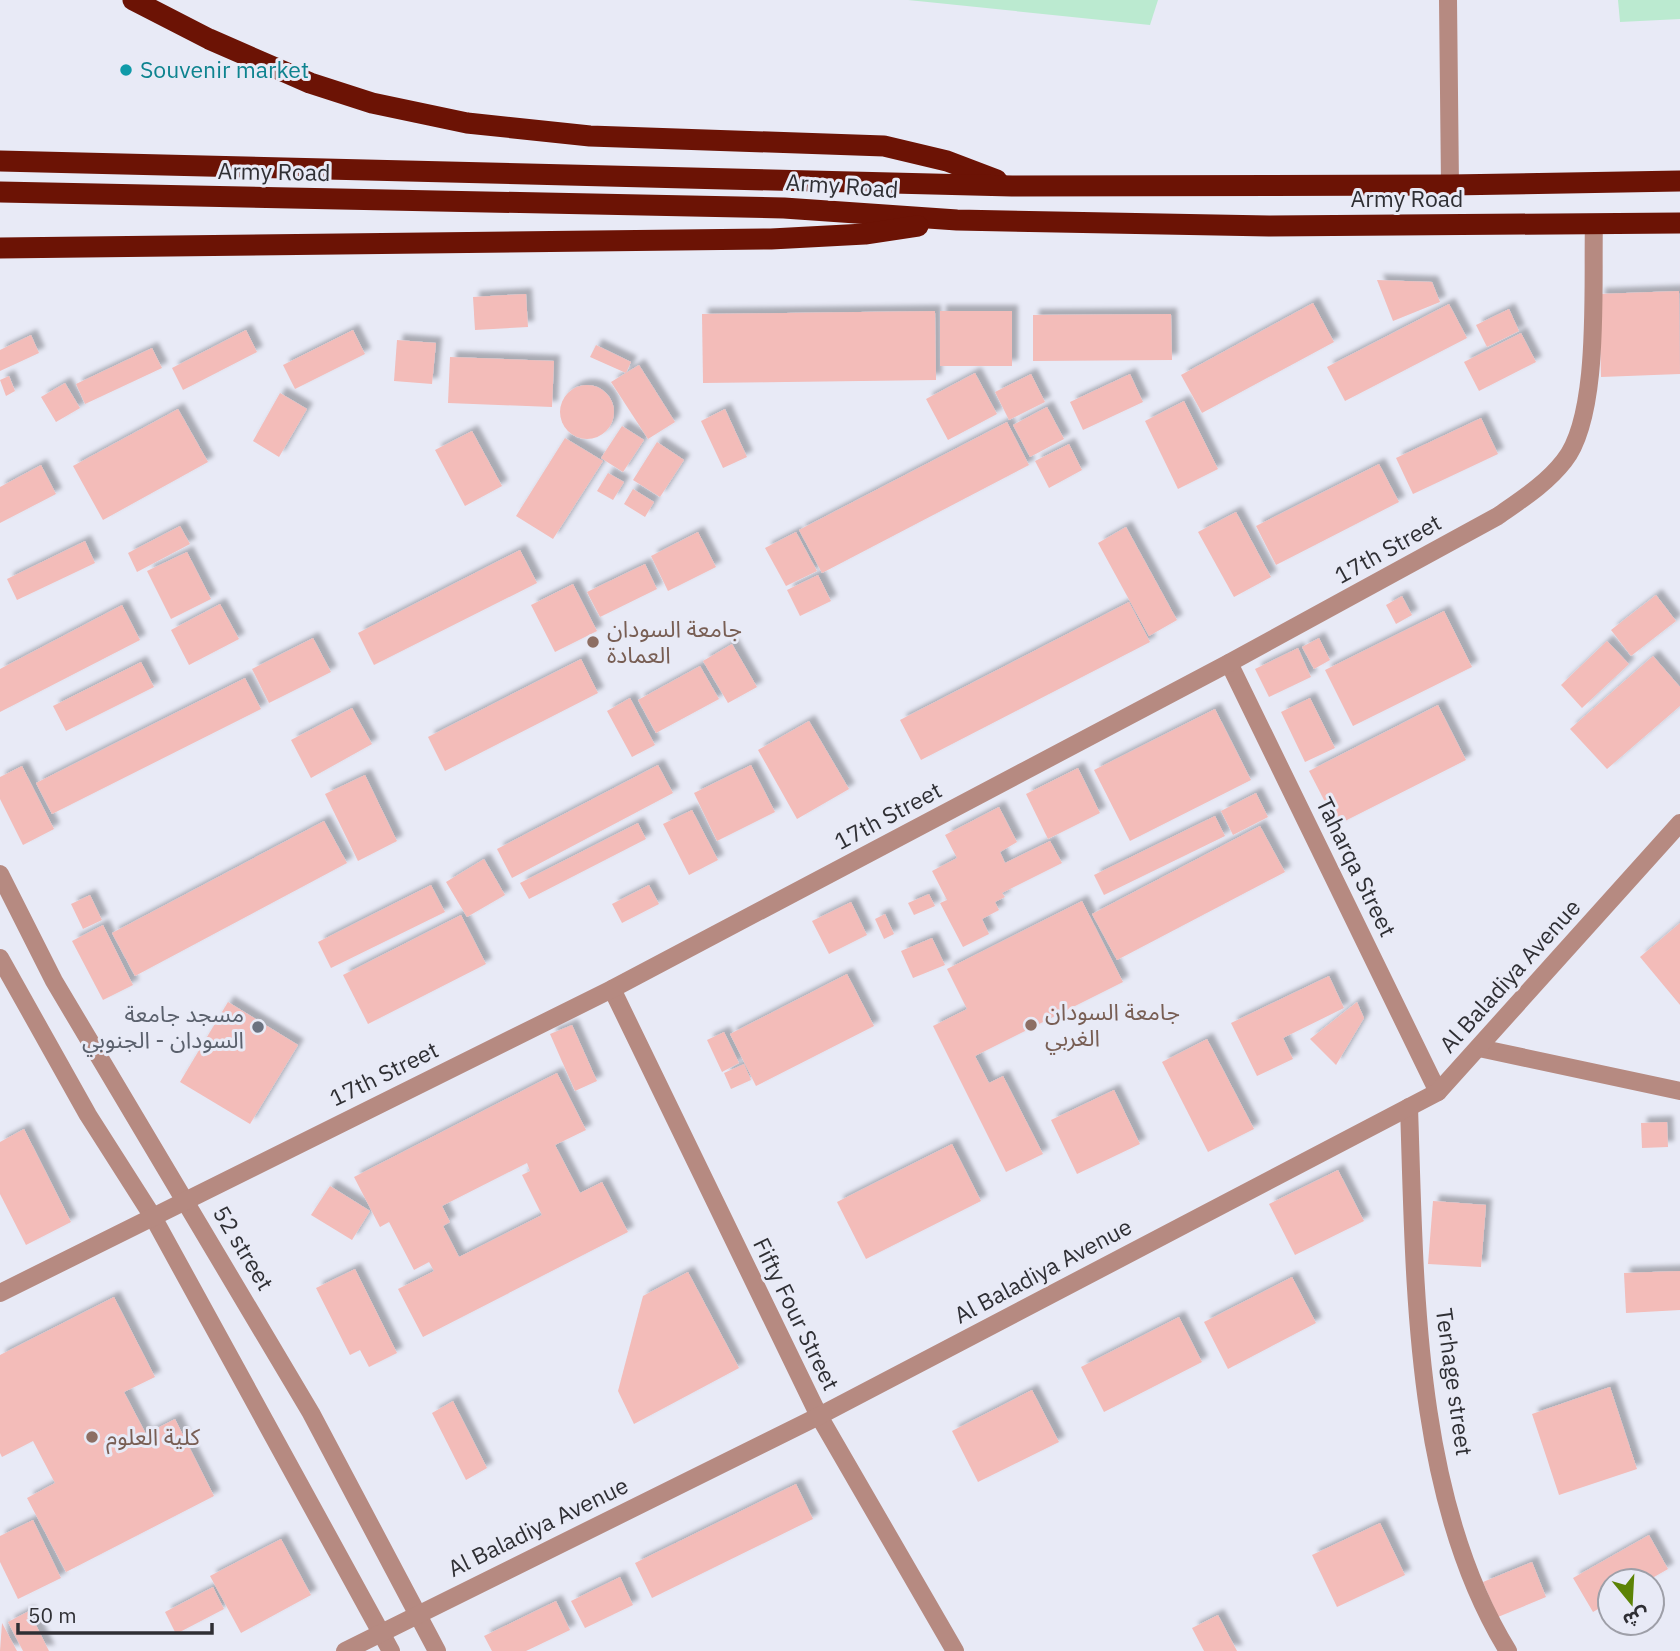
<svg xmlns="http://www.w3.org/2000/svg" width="1680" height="1651" viewBox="0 0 1680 1651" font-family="'IBM Plex Sans','Noto Sans Arabic',sans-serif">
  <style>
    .green { fill: #bbead0 }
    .building { fill: #f3bcb9; fill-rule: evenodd; filter: url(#shadow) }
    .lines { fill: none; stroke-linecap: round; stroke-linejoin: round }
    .minor { stroke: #b68a81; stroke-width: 18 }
    .highway { stroke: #6c1305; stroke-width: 21 }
    .culture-dot { fill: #0f9aa8; stroke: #e8eaf6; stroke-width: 2.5 }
    .education-dot { fill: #8d6e63; stroke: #e8eaf6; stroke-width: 2.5 }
    .worship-dot { fill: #6b7280; stroke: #e8eaf6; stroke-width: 2.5 }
    .labels { text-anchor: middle; stroke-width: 6; stroke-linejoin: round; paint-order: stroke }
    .culture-label { font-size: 23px; fill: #0d838f; stroke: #e8eaf6; text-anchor: start }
    .street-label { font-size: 23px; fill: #2f2f34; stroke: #e8eaf6 }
    .education-label { font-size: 23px; fill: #785e54; stroke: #e8eaf6; text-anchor: start }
    .worship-label { font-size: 23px; fill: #5b616d; stroke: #e8eaf6; text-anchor: end }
  </style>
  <defs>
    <filter id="shadow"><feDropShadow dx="6" dy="-6" stdDeviation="2" flood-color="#0004"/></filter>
  </defs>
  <rect width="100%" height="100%" fill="#e8eaf6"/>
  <g class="green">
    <polygon points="908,0 1158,0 1150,25"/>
    <polygon points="1618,0 1680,0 1680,19 1620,22"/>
  </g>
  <g class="building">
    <polygon points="1377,280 1432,282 1440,302 1393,321"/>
    <polygon points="1679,291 1680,374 1601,377 1599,294"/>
    <polygon points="526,294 528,327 475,330 473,297"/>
    <polygon points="1313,303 1334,342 1202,413 1181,375"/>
    <polygon points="1449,304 1467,338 1345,401 1327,367"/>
    <polygon points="1509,309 1519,331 1487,347 1476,325"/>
    <polygon points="935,311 936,380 703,383 702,314"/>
    <rect x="940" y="311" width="72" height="55"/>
    <polygon points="1171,314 1172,360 1033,361 1033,315"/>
    <polygon points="246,330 257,352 183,390 172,368"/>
    <polygon points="353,330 365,354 295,389 283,365"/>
    <polygon points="1521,333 1536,362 1479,391 1464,362"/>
    <polygon points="31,335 39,353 0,371 0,350"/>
    <polygon points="397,340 436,343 432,384 394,381"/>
    <polygon points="596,345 631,362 626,373 590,357"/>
    <polygon points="152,348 162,368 85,404 76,384"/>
    <polygon points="450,357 554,361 552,407 448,403"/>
    <polygon points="639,365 675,422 648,439 611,382"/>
    <polygon points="975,373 997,414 948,440 926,399"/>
    <polygon points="1031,374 1045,402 1009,420 995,392"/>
    <polygon points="1130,374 1143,402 1083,430 1070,402"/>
    <polygon points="9,376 15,391 6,396 0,380"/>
    <polygon points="65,383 80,408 56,422 41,397"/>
    <circle cx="587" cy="412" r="27"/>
    <polygon points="280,393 307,409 279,457 253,441"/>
    <polygon points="1184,401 1218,469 1178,489 1145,421"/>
    <polygon points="1047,407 1064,439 1030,457 1013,425"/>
    <polygon points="178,409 208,462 103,520 73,466"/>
    <polygon points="725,409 747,457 723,468 701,421"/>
    <polygon points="1481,418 1498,454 1413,494 1396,458"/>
    <polygon points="1007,422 1029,465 822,573 799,530"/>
    <polygon points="622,426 644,440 623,472 601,458"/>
    <polygon points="472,431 502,486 465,506 435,450"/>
    <polygon points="565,438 603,461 553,539 516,516"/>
    <polygon points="657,442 684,460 660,497 633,480"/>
    <polygon points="1069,444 1082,470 1049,488 1035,461"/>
    <polygon points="1379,464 1399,502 1276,565 1256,526"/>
    <polygon points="41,465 56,494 0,523 0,487"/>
    <polygon points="608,473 624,482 613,500 597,491"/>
    <polygon points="633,489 654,502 645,517 624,504"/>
    <polygon points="1236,512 1271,577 1234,597 1198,532"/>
    <polygon points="180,526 190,544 137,572 128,553"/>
    <polygon points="1126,527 1177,620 1149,636 1098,543"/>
    <polygon points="698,532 716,567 668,591 651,556"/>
    <polygon points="796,532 817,571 786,586 765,548"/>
    <polygon points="85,541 95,563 17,600 7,579"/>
    <polygon points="520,550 537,583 374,665 358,633"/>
    <polygon points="187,552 211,599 171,619 147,571"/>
    <polygon points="645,564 657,589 600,617 587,592"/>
    <polygon points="818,575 831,601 800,616 787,590"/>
    <polygon points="573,584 597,631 555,652 531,605"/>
    <polygon points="1656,595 1676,621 1631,656 1611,630"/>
    <polygon points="1402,596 1412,615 1396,624 1386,605"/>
    <polygon points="1129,602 1150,642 921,760 900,720"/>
    <polygon points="220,604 239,639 189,665 171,630"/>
    <polygon points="122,605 140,640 0,712 0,669"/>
    <polygon points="1444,611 1472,667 1353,726 1325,670"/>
    <polygon points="313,638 331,672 269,703 252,669"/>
    <polygon points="1319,638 1330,660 1314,669 1302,647"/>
    <polygon points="1607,641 1629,664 1582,708 1561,685"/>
    <polygon points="732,644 757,687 728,703 703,661"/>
    <polygon points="1298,648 1311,677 1269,697 1255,669"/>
    <polygon points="1653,656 1680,687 1680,706 1607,769 1570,729"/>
    <polygon points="581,659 598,693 445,771 428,737"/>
    <polygon points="141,662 154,687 66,731 53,706"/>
    <polygon points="700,666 719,699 656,733 638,700"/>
    <polygon points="245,678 261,709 52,814 36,783"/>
    <polygon points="630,698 655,745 632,757 607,711"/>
    <polygon points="1310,698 1335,748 1305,762 1281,712"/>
    <polygon points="1438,705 1466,760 1337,825 1309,771"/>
    <polygon points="352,708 372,744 311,778 291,740"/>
    <polygon points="1215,709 1251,780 1130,841 1094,770"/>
    <polygon points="809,721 849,789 797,819 758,750"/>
    <polygon points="658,765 673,793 512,878 497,849"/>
    <polygon points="751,765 775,812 717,841 694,793"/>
    <polygon points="22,766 54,829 23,845 0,799 0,777"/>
    <polygon points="1078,768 1100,813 1048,839 1026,794"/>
    <polygon points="365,775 397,841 358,861 325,794"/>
    <polygon points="1256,793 1268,817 1233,835 1221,811"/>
    <polygon points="999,807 1017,842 1000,852 1005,863 1050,841 1062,863 1002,893 1005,897 995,902 999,910 982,919 989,934 963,947 940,903 947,900 932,871 957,858 945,835"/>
    <polygon points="692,810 718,860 689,875 663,824"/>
    <polygon points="1215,816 1225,836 1104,895 1094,875"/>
    <polygon points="324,821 347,863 135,976 112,933"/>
    <polygon points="638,823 646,839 529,899 520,883"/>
    <polygon points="1260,826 1285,872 1117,960 1092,914"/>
    <polygon points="484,859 505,895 467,917 446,882"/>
    <polygon points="431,885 445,912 331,968 318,942"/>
    <polygon points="649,885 659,904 622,923 612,904"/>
    <polygon points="929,894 935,906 914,915 908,903"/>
    <polygon points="90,895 102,920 83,929 71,904"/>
    <polygon points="1082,901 1123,982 975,1056 989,1083 1003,1076 1043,1154 1006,1172 933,1026 967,1009 947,969"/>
    <polygon points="851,902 867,935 829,954 812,921"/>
    <polygon points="885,914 894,934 884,939 875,919"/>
    <polygon points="461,915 486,964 368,1024 343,975"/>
    <polygon points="1680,923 1680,1005 1640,957"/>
    <polygon points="103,925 133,985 103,1000 72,941"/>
    <polygon points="932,938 945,965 913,978 901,951"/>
    <polygon points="847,974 874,1026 756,1086 730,1034"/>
    <polygon points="1329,976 1344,1008 1283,1038 1293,1059 1257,1076 1231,1023"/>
    <polygon points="228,1002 298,1045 250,1124 180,1082"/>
    <polygon points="1357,1002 1364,1018 1336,1065 1310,1039"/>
    <polygon points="572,1025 597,1081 575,1091 550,1034"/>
    <polygon points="724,1032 739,1063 722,1072 707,1040"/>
    <polygon points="1207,1039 1254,1129 1208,1152 1162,1062"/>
    <polygon points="744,1064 751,1080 731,1089 724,1073"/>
    <path d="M557,1073L586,1130L555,1145L580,1193L602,1182L628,1232L423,1337L398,1289L434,1271L429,1262L414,1270L389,1222L380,1227L354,1177ZM527,1163L530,1171L522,1175L542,1215L459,1257L443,1226L450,1222L442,1206Z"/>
    <polygon points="1114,1090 1140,1144 1077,1174 1051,1120"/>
    <polygon points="1667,1122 1668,1147 1642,1148 1641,1123"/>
    <polygon points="24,1129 71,1222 26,1245 0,1194 0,1142"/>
    <polygon points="952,1144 981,1201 866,1259 837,1202"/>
    <polygon points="1338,1170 1364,1221 1295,1255 1269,1204"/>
    <polygon points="330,1186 370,1211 352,1240 311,1215"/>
    <polygon points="1433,1201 1486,1205 1481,1267 1428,1264"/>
    <polygon points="355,1269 397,1353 369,1367 360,1350 350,1355 316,1288"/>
    <polygon points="1680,1271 1680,1310 1626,1313 1624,1273"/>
    <polygon points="688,1272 739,1368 634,1424 618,1391 643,1296"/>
    <polygon points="1292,1277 1316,1323 1228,1369 1204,1322"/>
    <polygon points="114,1297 155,1377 124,1392 146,1434 175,1419 214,1496 66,1572 27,1498 55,1483 33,1441 2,1457 0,1453 0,1355"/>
    <polygon points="1179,1317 1202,1362 1104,1412 1081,1367"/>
    <polygon points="1610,1387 1637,1469 1559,1495 1532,1414"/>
    <polygon points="1032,1390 1059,1442 978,1482 952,1431"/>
    <polygon points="453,1401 487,1468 466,1480 432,1413"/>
    <polygon points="796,1484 813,1519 652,1598 635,1563"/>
    <polygon points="33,1520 61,1578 18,1599 0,1562 0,1536"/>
    <polygon points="1380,1523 1405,1575 1337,1607 1312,1555"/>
    <polygon points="1649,1535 1668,1569 1647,1581 1610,1581 1610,1602 1593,1612 1573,1578"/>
    <polygon points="281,1539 311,1595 241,1633 210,1576"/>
    <polygon points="1532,1562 1546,1597 1498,1617 1483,1582"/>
    <polygon points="620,1577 633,1605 585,1628 571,1601"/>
    <polygon points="213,1587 224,1609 176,1634 165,1612"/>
    <polygon points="556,1601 570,1630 526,1651 492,1651 484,1636"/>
    <polygon points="29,1611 49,1651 23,1651 8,1622"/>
    <polygon points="1218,1615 1237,1651 1204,1651 1192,1628"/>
    <polygon points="2,1623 17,1651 0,1651"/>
  </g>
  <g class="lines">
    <g class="minor">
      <polyline points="1448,0 1450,185"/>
      <polyline points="1229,663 1438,1092"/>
      <polyline points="0,874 54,981 311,1413 437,1651"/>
      <polyline points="0,958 88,1115 153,1217 391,1651"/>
      <polyline points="612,989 819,1416 955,1651"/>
      <polyline points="1479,1048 1680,1091"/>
      <path d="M1409,1107C1415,1283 1413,1497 1508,1651"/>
      <path d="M0,1293L612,989L1229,663L1498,516C1522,499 1546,484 1564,461C1601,415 1592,283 1594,223"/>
      <polyline points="345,1651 819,1416 1438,1092 1680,823"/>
    </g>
    <g class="highway">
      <polyline points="133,0 209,39 310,83 372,103 467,123 590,136 884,146 947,161 997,180"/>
      <polyline points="0,161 1012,186 1450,185 1680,181"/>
      <polyline points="0,192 784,208 957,220 1269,226 1680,223"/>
      <polyline points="0,248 771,239 865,234 918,226"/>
    </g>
  </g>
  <circle class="culture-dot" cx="126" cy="70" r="7"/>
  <g class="education-dot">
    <circle cx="593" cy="642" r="7"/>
    <circle cx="1031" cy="1025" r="7"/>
    <circle cx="92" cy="1437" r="7"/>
  </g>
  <circle class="worship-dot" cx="258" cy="1027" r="7"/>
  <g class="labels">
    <g class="culture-label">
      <text x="140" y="78">Souvenir market</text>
    </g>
    <g class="street-label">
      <text transform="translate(274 172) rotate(1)" y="8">Army Road</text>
      <text transform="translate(842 186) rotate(4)" y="8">Army Road</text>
      <text x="1407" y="207">Army Road</text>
      <text transform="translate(1388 549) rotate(-29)" y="8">17th Street</text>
      <text transform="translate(888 816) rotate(-28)" y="8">17th Street</text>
      <text transform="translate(1356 867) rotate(64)" y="8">Taharqa Street</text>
      <text transform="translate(1510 976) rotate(-48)" y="8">Al Baladiya Avenue</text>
      <text transform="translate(384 1074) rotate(-26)" y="8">17th Street</text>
      <text transform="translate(243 1248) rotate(59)" y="8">52 street</text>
      <text transform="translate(1043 1271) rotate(-28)" y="8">Al Baladiya Avenue</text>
      <text transform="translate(796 1314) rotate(64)" y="8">Fifty Four Street</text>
      <text transform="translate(1454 1382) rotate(82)" y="8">Terhage street</text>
      <text transform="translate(538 1527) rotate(-26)" y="8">Al Baladiya Avenue</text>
    </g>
    <g class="education-label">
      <text x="607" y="637">جامعة السودان<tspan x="607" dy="26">العمادة</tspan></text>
      <text x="1045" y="1020">جامعة السودان<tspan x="1045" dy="26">الغربي</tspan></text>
      <text x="106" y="1445">كلية العلوم</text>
    </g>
    <g class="worship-label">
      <text x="244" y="1022">مسجد جامعة<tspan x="244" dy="26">السودان - الجنوبي</tspan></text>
    </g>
  </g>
  <g transform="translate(1631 1602) rotate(162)"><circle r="33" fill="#e8eaf6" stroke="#9e9fa8" stroke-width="2"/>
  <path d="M0-5L12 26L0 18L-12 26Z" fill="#5c8305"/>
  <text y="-10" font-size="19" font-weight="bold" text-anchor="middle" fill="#2f2f34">ش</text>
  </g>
  <path d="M18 1623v10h194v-10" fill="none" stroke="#2f2f34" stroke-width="3.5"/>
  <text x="28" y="1623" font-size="21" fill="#2f2f34" stroke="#e8eaf6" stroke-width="5" paint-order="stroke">50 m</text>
</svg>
